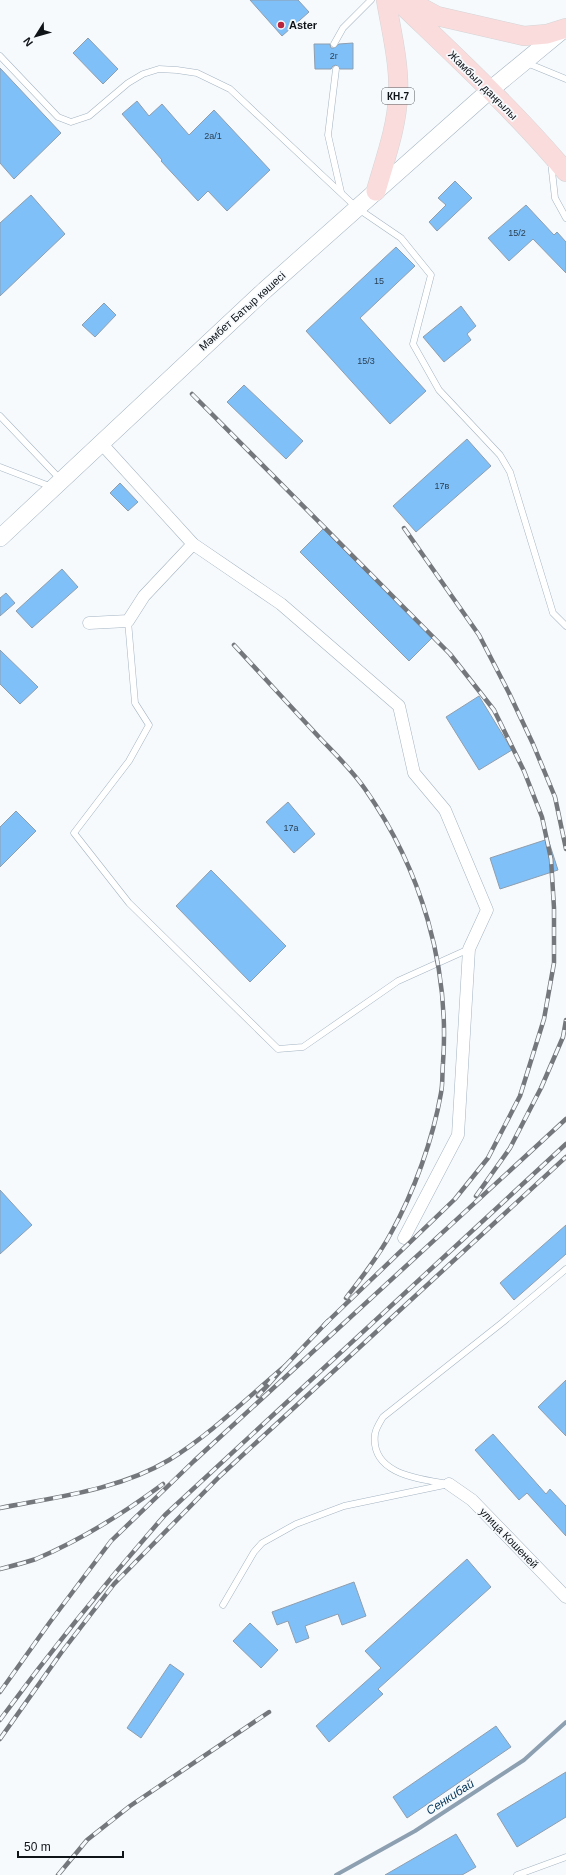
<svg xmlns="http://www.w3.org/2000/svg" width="566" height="1875" viewBox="0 0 566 1875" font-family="Arial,sans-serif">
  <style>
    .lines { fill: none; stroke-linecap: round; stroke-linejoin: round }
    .stream { stroke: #8da0b2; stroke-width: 4 }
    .building { fill: #7fc0f9; stroke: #8f9ead }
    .service-casing { stroke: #a4b4c2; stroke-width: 7 }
    .minor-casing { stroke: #a4b4c2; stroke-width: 13 }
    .secondary-casing { stroke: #a4b4c2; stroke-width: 18 }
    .primary-casing { stroke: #d4d5d6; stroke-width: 20 }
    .service { stroke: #fff; stroke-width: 6 }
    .minor { stroke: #fff; stroke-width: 12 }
    .secondary { stroke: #fff; stroke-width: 17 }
    .primary { stroke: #fadcdd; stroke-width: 19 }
    .rail-casing { stroke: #74787c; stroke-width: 4.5 }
    .rail { stroke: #f7fafd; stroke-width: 3; stroke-dasharray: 9; stroke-linecap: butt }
    .poi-dot { fill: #b8263e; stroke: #f7fafd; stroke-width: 1.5 }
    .labels { text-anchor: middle; stroke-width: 3.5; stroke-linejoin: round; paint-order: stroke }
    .number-label { font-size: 9px; fill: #2b3f51 }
    .shield { fill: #f7fafd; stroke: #55595d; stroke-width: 1 }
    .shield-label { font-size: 10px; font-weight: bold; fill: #0f1419 }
    .poi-label { font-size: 11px; font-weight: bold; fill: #0f1419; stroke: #f7fafd; text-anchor: start }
    .street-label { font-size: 11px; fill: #0f1419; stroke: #f7fafd }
    .water-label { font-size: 12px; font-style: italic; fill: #0b3c61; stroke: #f7fafd }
  </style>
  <rect width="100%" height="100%" fill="#f7fafd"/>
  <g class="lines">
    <polyline class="stream" points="336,1875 415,1831 524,1760 566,1722"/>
  </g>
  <g class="building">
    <polygon points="250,0 298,0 309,12 282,36"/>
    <polygon points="88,38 118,69 103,84 73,53"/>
    <polygon points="353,43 353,69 340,69 336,65 333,66 331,69 315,69 314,44 330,44 331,48 334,48 339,44"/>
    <polygon points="0,68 61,133 14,179 0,163"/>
    <polygon points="137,101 149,116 162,104 189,135 214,110 270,170 227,211 208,191 198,201 161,161 162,160 122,114"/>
    <polygon points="455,181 472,198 437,231 429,222 446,205 438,198"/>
    <polygon points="31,195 65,234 0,296 0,223"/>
    <polygon points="526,205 554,235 557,232 566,242 566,273 533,239 509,261 488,238"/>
    <polygon points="396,247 415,266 360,318 426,391 390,424 306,331"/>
    <polygon points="104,303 116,315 95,337 82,325"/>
    <polygon points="461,306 476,326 467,334 471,340 444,362 423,337"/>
    <polygon points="244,385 303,441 286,459 227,402"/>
    <polygon points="467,439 491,466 416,532 393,506"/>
    <polygon points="120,483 138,502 128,511 110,493"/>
    <polygon points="323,529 432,638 409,661 300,552"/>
    <polygon points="62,569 78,587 32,628 16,611"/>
    <polygon points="6,593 15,603 0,616 0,598"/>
    <polygon points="0,650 38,687 20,704 0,684"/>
    <polygon points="479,696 512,750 479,770 446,717"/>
    <polygon points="288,802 315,834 294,853 266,822"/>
    <polygon points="16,811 36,831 0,867 0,827"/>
    <polygon points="548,839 558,870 500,889 490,858"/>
    <polygon points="211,870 286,946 250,982 176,906"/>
    <polygon points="0,1190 32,1225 0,1254"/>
    <polygon points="566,1225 566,1254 514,1300 500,1283"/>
    <polygon points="566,1380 566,1436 538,1407"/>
    <polygon points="493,1434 546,1494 550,1489 566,1506 566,1536 527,1493 519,1500 475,1450"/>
    <polygon points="467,1559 491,1587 378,1689 383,1694 329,1742 316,1726 381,1668 365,1651"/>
    <polygon points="354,1582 366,1616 342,1625 338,1614 305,1626 309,1638 296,1643 288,1621 277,1625 272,1612"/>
    <polygon points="250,1623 278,1650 261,1668 233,1641"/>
    <polygon points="170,1664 184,1674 141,1738 127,1728"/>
    <polygon points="496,1726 511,1747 407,1818 393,1797"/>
    <polygon points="566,1772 566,1817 517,1847 497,1814"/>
    <polygon points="456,1834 476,1867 462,1875 385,1875"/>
  </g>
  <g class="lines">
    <defs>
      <g id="service">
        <polyline points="334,44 343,28 371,0"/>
        <polyline points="0,56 58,117 71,122 89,116 128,83 143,74 159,69 177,70 197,73 230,89 357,208 401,238 431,275 413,344 439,390 500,455 510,472 553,613 566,626"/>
        <polyline points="527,63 566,79"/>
        <polyline points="336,69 328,135 341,192"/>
        <polyline points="551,162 555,198 566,218"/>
        <polyline points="0,416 60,479"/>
        <polyline points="0,467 52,487"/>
        <polyline points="128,621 135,703 149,725 129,761 74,833 129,903 278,1049 303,1047 398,981 469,949"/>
        <path d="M223,1605L254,1552L262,1543L296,1524L344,1506L449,1484C420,1479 370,1475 375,1434C376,1428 380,1422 383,1417L503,1322L566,1269"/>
        <polyline points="517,1875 566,1857"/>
      </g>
      <g id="minor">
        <polyline points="193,544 281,604 399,706 414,773 445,810 487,910 469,949 458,1135 404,1238"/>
        <polyline points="89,623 128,621 144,596 193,544 101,443"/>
        <polyline points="449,1484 472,1500 566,1597"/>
      </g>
      <polyline id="secondary" points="0,538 265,290 490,90 564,29"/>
      <g id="primary">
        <path d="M397,0C455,56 515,111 566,172"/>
        <polyline points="407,0 437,16 524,36 547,34 566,28"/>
        <path d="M376,191C385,159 397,127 398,95C400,66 391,29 386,0"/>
      </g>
    </defs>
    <use href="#service" class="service-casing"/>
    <use href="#minor" class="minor-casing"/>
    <use href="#secondary" class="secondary-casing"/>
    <use href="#primary" class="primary-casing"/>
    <use href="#service" class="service"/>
    <use href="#minor" class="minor"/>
    <use href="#secondary" class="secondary"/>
    <use href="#primary" class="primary"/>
    <defs>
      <g id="rail">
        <polyline points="192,394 450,654 494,710 524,771 542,817 551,859 554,908 554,963 544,1019 520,1096 488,1158 455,1199 324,1325"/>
        <polyline points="404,528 479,635 509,693 533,744 555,797 566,849"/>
        <path d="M234,645C262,675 290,706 318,736C334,753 352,770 365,789C421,869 450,966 443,1063C442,1073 443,1083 441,1093C433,1139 414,1192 391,1233C379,1256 362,1277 346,1298"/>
        <polyline points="476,1196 510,1148 541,1088 563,1037 566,1020"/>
        <polyline points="285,1366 328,1321"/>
        <path d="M0,1508C56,1497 119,1490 169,1460C211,1434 247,1398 285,1366L258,1396"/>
        <path d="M0,1569C12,1566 24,1563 36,1559C81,1540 124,1513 163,1484"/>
        <polyline points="0,1692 50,1622 111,1541 194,1461 566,1119"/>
        <path d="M0,1720C52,1649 107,1581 165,1515L566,1144"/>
        <polyline points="0,1739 61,1653 114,1584 220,1476 566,1157"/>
        <polyline points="58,1875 87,1840 130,1806 269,1712"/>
      </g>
    </defs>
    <use href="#rail" class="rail-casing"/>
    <use href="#rail" class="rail"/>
  </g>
  <circle class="poi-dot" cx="281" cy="25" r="4"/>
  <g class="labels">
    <g class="number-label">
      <text x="334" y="59">2г</text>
      <text x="213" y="139">2а/1</text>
      <text x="517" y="236">15/2</text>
      <text x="379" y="284">15</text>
      <text x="366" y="364">15/3</text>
      <text x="442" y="489">17в</text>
      <text x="291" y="831">17а</text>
    </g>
    <rect class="shield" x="382" y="88" width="32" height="16" rx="3"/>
    <g class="shield-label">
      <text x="398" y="100">КН-7</text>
    </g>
    <g class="poi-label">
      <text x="289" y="29">Aster</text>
    </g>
    <g class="street-label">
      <text transform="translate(483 85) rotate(45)" y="4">Жамбыл даңғылы</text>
      <text transform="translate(242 311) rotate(-42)" y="4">Мәмбет Батыр көшесі</text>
      <text transform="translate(509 1538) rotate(46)" y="4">улица Кошеней</text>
    </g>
    <g class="water-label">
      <text transform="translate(450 1797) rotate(-33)" y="4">Сенкибай</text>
    </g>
  </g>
  <g transform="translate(36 36) rotate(233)" stroke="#f7fafd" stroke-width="3" paint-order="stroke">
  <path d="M0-3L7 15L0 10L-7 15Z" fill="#0f1419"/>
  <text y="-6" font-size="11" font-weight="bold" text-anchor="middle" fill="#0f1419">N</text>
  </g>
  <path d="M18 1851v6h105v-6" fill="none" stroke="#0f1419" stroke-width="2"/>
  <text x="24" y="1851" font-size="12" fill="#0f1419" stroke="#f7fafd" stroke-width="3" paint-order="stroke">50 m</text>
</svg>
